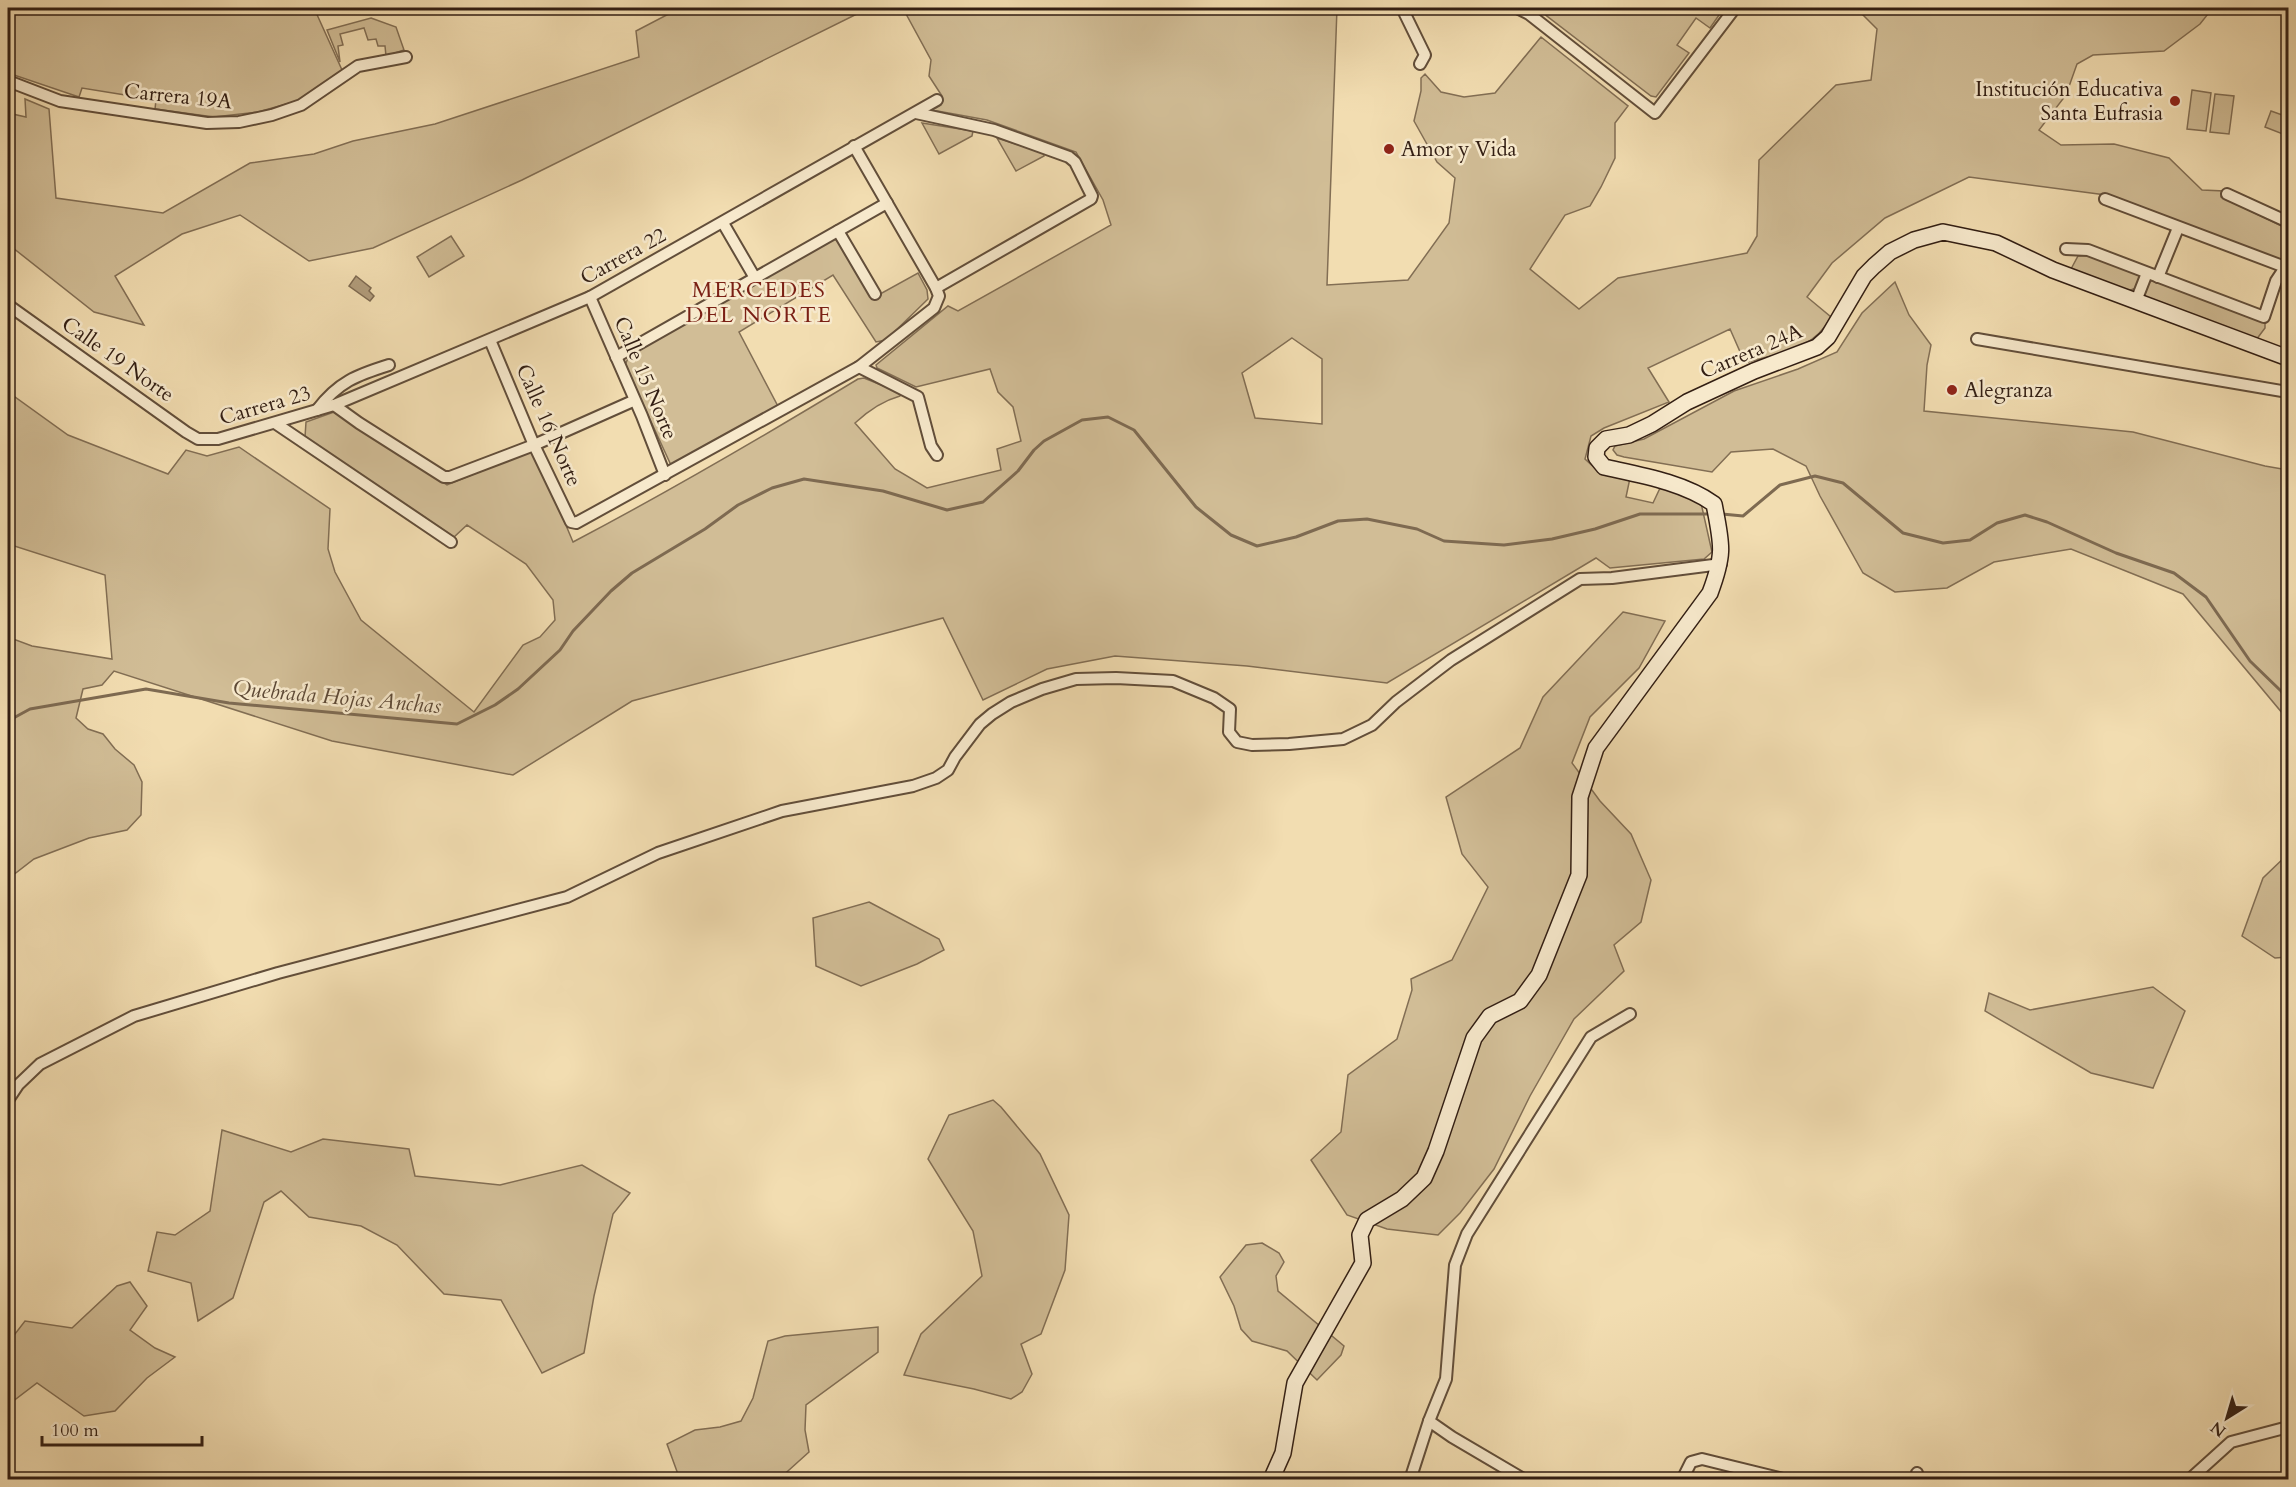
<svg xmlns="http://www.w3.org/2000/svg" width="2296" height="1487" viewBox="0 0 2296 1487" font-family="Cardo,serif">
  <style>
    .green { fill: #d1bd96; stroke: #826e54; stroke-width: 1.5; fill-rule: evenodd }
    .water { fill: #b19c7b; stroke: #7e6a51; stroke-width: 1.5 }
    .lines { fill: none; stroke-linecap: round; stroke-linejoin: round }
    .stream { stroke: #7e6a51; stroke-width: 3 }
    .street-casing { stroke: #624e3a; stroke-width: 14 }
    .secondary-casing { stroke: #321e13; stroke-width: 18 }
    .street { stroke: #f7e9cc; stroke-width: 10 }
    .secondary { stroke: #f7e9cc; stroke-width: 15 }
    .poi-dot { fill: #8f2418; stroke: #f7e9cc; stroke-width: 2 }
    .labels { text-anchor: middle; stroke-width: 5; stroke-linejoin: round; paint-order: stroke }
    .poi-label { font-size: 21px; fill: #321e13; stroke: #f7e9cc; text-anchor: start }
    .street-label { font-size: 21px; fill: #321e13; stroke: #f7e9cc }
    .neighbourhood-label { font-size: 22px; letter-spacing: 1.5px; fill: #7a1f14; stroke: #f7e9cc }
    .water-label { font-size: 22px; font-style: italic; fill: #5e4a37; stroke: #f7e9cc }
  </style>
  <rect width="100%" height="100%" fill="#f2ddb1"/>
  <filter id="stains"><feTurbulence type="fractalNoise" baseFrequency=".00333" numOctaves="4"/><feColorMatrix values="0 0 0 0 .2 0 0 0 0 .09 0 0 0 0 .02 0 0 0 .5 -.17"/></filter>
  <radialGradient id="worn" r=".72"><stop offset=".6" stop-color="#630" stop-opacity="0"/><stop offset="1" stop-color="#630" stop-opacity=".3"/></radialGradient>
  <g class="green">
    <polygon points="8,8 314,8 342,70 297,101 258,112 214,117 155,109 156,100 82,88 79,97 8,73"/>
    <polygon points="680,8 869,8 522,180 373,248 309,261 240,215 182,234 115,276 144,325 94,312 8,244 8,113 26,117 25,99 49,109 56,198 163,213 250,163 314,154 353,141 435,124 639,57 636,31"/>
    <path d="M899,8H1337L1327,285L1408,280L1449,223L1455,178L1437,162L1414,121L1421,91V78L1425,74L1441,92L1464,97L1495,93L1541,37L1628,106L1615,123V158L1601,187L1590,206L1565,215L1530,269L1579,309L1618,278L1747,253L1757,236L1759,160L1836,85L1871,80L1877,29L1856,8H2209L2208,14L2200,24L2164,51L2093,55L2077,64L2066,95L2039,130L2061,145L2114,144L2169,158L2202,190L2224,191L2221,197L2288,229V256L2284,260L2272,259L2106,195L1969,177L1885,218L1832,263L1807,297L1831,317C1813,351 1779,353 1745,363L1730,329L1648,368L1669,402L1604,428L1591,436L1585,459L1598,471L1630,478L1626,497L1653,503L1661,486L1701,503L1712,552L1704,559L1610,568L1596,558L1387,683L1247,666L1115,656L1047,669L983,700L943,618L632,701L513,775L332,741L114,671L102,685L83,689L76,718L88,729L103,734L115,749L134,765L142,782L141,815L127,830L89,838L34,859L8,879V637L32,646L112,659L105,575L8,544V392L68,435L168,474L186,450L207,456L239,447L330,509L328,549L335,572L361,620L474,712L523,645L540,637L555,620L553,600L526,564L467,525L454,537L305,437L306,422L334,412L447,485L531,451L536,454L573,542C670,491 764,436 858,379L864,378L901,393L900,396C882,401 869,410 855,423L895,469L927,488L1001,470L997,449L1021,441L1013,407L998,392L990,369L916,387L877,368L876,365L948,306L958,311L1111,225L1103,200L1076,152L987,120L932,110L941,105L942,96L929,76L931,60L906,14ZM1292,338L1322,359V424L1255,418L1242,373Z"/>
    <polygon points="1547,8 1724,8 1710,28 1696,18 1677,45 1689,53 1656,97 1651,96 1543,13"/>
    <polygon points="371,18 396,27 404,50 386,56 385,46 378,46 376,39 368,40 364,28 340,34 343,45 338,46 340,62 327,30"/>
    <polygon points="2192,90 2211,93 2206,131 2187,129"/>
    <polygon points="2215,94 2234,96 2229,134 2210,132"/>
    <polygon points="2271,111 2288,117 2288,136 2265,127"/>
    <polygon points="922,123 973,131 972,136 939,154"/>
    <polygon points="997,138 1044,153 1044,156 1016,171"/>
    <polygon points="451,236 464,256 429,277 417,257"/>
    <polygon points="834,238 839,243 873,298 918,273 927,290 928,299 886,340 876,342 833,275 739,332 781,412 682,471 670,463 625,365 629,356"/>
    <polygon points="2088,255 2141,276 2136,288 2128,291 2071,269 2078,256"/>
    <path d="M2153,280L2265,322V328L2256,340L2145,298C2143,291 2146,283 2153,280Z"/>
    <polygon points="1895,282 1909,315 1931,345 1927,365 1924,411 2133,432 2265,466 2288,470 2288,720 2183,594 2071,549 1994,562 1947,588 1895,592 1863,573 1820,496 1806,466 1773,449 1731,452 1712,472 1624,457 1617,455 1613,450 1615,446 1644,439 1734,391 1798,369 1837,352 1862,313"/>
    <polygon points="1623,612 1665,621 1639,668 1590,717 1572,763 1600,801 1631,834 1651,880 1641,922 1614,945 1624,971 1574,1019 1530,1096 1494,1169 1460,1213 1438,1235 1387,1229 1347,1215 1311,1160 1341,1132 1348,1075 1397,1039 1412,990 1411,979 1452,960 1488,887 1462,854 1446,797 1520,748 1543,697"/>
    <polygon points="2288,854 2288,957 2275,958 2242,936 2263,878"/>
    <polygon points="869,902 939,939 944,950 917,964 861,986 816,966 813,918"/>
    <polygon points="2153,987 2185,1011 2153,1088 2091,1073 1985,1011 1989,993 2030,1010"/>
    <polygon points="993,1100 1001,1107 1040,1154 1069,1215 1065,1270 1041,1334 1021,1344 1032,1374 1022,1392 1011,1399 974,1389 904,1375 921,1334 982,1276 973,1231 928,1159 949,1115"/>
    <polygon points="222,1130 291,1152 323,1139 409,1149 415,1176 500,1185 582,1165 630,1193 613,1214 594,1296 584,1353 542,1373 501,1300 444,1294 397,1245 361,1226 309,1217 281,1191 264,1202 233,1298 198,1321 191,1283 148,1271 157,1232 175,1235 210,1211"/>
    <polygon points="1262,1243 1279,1253 1284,1262 1276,1276 1278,1291 1344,1346 1341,1355 1317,1380 1287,1351 1252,1341 1241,1329 1234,1306 1220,1277 1246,1245"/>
    <polygon points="130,1282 147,1306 130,1330 155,1348 175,1357 147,1378 115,1411 84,1416 37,1383 8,1405 8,1343 25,1321 72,1328 117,1286"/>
    <polygon points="878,1327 878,1352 806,1405 805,1430 809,1452 779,1479 685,1480 679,1477 667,1444 695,1430 720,1427 741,1421 753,1398 768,1341 785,1336"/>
  </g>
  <polygon class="water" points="356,276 371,288 369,291 374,296 370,301 349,286"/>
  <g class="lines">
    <g class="stream">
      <polyline points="1722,514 1743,516 1780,485 1815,476 1843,483 1903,533 1943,543 1970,540 1997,523 2025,515 2047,522 2116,553 2174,573 2206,597 2250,661 2281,691 2288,702"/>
      <polyline points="8,721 30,709 146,689 229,703 457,724 495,705 518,689 560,650 573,631 611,591 632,573 705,529 738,505 772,488 804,479 883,491 947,510 983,502 1018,471 1034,450 1044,441 1082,420 1108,417 1134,430 1196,507 1231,535 1257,546 1296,537 1338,521 1367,519 1417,529 1444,541 1504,545 1552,539 1595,529 1640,514 1712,514"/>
    </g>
    <defs>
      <g id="street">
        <polyline points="1402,8 1425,55 1420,64"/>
        <polyline points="1517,8 1529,14 1655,113 1735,8"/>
        <polyline points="8,81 60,101 207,123 239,122 272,115 301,105 358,66 406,57"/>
        <polyline points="916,113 994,130 1069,157 1075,162 1092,196 1091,199 936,288"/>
        <polyline points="2227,194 2288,222"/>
        <polyline points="2105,199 2285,267"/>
        <polyline points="723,223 755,278"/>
        <polyline points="838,231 875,294"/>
        <polyline points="2066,249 2088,250 2264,317 2276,281 2288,263"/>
        <polyline points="2158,277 2178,228"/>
        <polyline points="590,297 642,416 665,475"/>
        <polyline points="2136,301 2147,273"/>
        <polyline points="8,305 186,432 198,439 218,439 334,405 590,297 937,100"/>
        <polyline points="1977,339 2288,392"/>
        <polyline points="490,340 534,445 571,522 576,523 859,367 934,308 939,296 936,288 854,146"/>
        <polyline points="616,357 887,203"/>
        <polyline points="859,367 918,397 931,446 937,455"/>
        <polyline points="334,405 359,423 444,477 450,477 534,445 633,401"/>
        <path d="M317,410C338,382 357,375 389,365"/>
        <polyline points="275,423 451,542"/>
        <polyline points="8,1100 18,1085 40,1064 134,1016 278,973 567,897 658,853 782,811 913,786 936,778 948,770 955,757 980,724 992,714 1011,702 1042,689 1076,679 1116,678 1173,681 1214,698 1230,709 1229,732 1237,742 1252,745 1289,744 1343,739 1372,725 1396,702 1451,660 1580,579 1612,578 1721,564"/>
        <polyline points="1429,1421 1452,1437 1525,1480"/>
        <polyline points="1410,1480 1429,1421 1446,1379 1455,1265 1467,1234 1591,1037 1630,1014"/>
        <polyline points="1682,1480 1691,1462 1702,1459 1787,1480"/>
        <polyline points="1916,1480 1917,1473"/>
        <polyline points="2189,1480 2231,1442 2288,1427"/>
      </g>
      <path id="secondary" d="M1271,1480L1283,1453L1295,1383L1363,1263L1360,1235L1367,1220L1402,1199L1424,1178L1436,1151L1474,1038L1490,1016L1520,1001L1539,975L1579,875L1580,797L1596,748L1710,593C1725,553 1722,545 1714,504C1683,482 1640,475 1604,467L1596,457L1597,448L1606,439L1629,435L1652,424L1687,402L1754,371L1817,347L1828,337L1864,276L1874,266L1890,252L1914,240L1943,232L1996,243L2053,270L2288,358"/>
    </defs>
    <use href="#street" class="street-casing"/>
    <use href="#secondary" class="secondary-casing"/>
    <use href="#street" class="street"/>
    <use href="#secondary" class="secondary"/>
  </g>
  <g class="poi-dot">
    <circle cx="2175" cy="101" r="6"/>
    <circle cx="1389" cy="149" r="6"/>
    <circle cx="1952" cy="390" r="6"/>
  </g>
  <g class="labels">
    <g class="poi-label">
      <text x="2163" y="96" text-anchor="end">Institución Educativa<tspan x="2163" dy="24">Santa Eufrasia</tspan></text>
      <text x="1401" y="156">Amor y Vida</text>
      <text x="1964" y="397">Alegranza</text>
    </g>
    <g class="street-label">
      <text transform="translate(178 96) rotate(6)" y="7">Carrera 19A</text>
      <text transform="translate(623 256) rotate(-29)" y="7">Carrera 22</text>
      <text transform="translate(1751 351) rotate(-23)" y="7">Carrera 24A</text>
      <text transform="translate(118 359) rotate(35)" y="7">Calle 19 Norte</text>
      <text transform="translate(646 378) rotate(67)" y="7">Calle 15 Norte</text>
      <text transform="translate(265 405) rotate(-16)" y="7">Carrera 23</text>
      <text transform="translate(549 425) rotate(66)" y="7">Calle 16 Norte</text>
    </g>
    <g class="neighbourhood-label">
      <text x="759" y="297">MERCEDES<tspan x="759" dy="25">DEL NORTE</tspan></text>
    </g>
    <g class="water-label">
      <text transform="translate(337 696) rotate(5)" y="8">Quebrada Hojas Anchas</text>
    </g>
  </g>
  <rect width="2296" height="1487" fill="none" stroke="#f2ddb1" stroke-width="30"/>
  <rect x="9" y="9" width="2278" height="1469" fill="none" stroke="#321e13" stroke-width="3"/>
  <rect x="15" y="15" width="2266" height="1457" fill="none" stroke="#321e13" stroke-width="1.5"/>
  <g transform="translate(2227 1418) rotate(217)" stroke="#f7e9cc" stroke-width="4.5" paint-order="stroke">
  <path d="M0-4.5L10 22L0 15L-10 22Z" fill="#321e13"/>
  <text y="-9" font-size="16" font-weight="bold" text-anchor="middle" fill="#321e13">N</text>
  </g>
  <path d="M42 1436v9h160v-9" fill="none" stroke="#321e13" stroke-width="3"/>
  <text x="51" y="1436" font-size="18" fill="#321e13" stroke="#f7e9cc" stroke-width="4.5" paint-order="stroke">100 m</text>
  <rect width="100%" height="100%" filter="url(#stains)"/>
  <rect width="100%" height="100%" fill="url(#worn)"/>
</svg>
